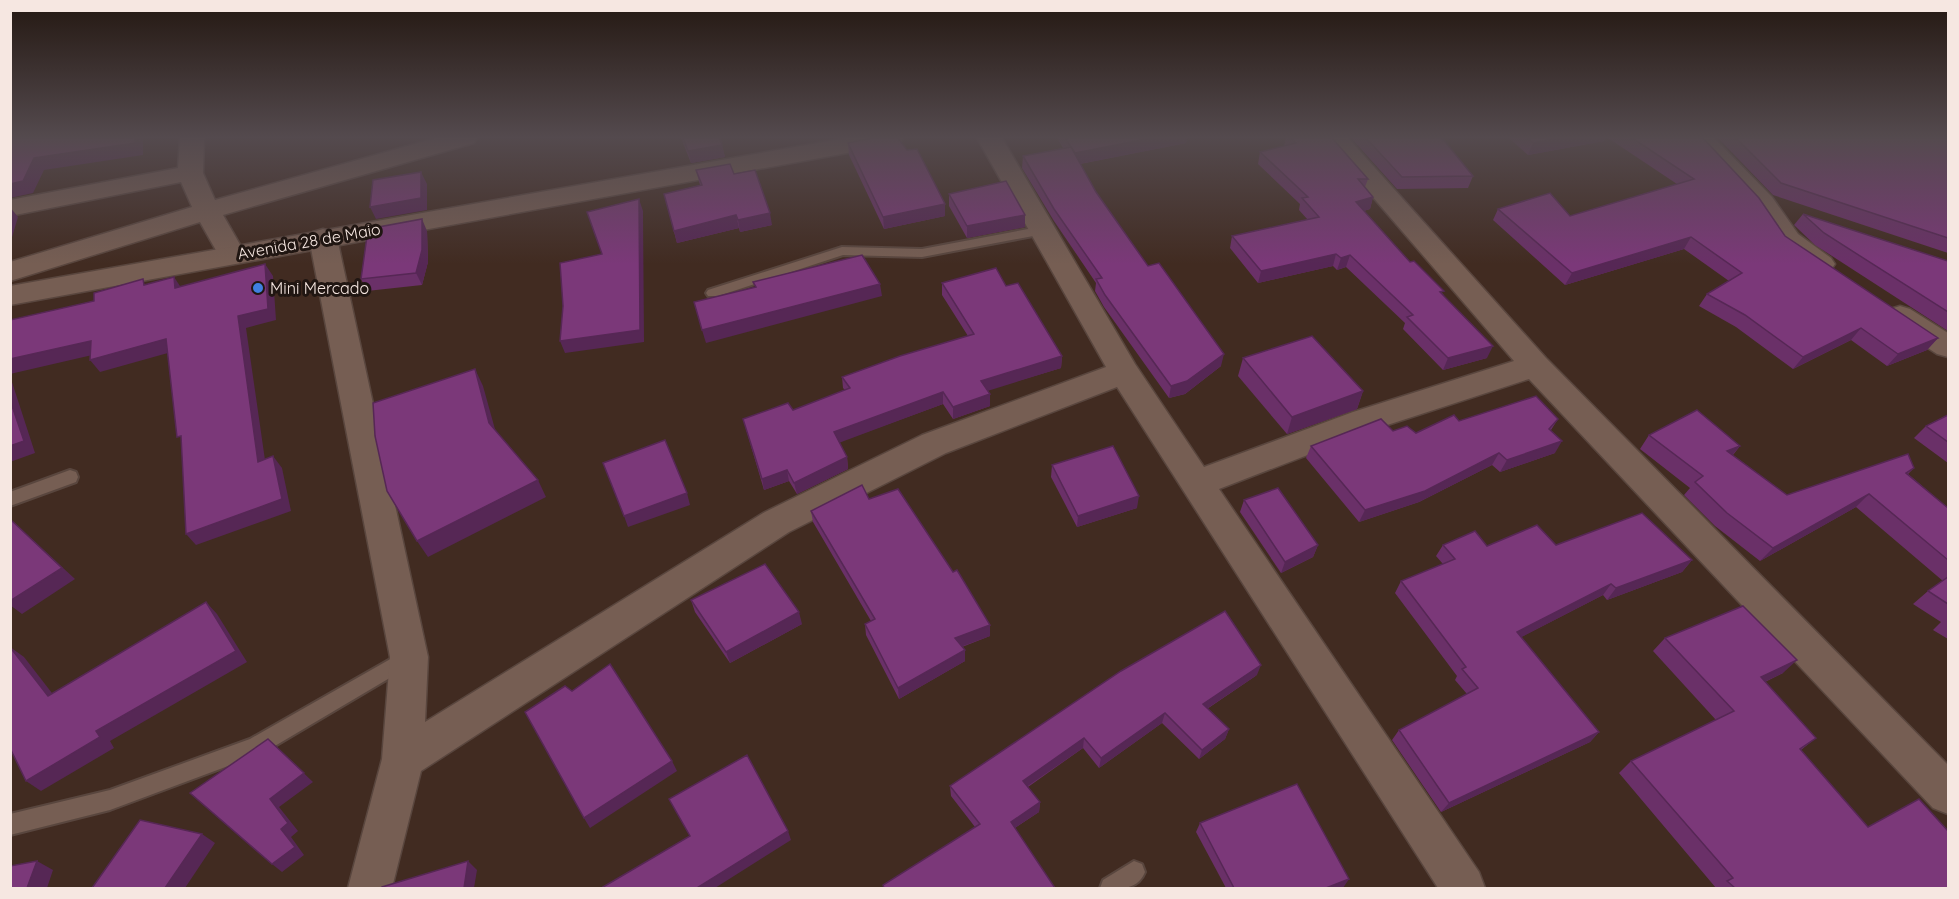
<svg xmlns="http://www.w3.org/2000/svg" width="1959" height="899" viewBox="0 0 1959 899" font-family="Quicksand,sans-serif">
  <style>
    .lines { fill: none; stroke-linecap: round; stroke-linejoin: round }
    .lane-casing { stroke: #59463e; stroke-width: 4 }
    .street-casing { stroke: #59463e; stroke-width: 3 }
    .secondary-casing { stroke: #59463e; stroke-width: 3 }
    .lane { fill: #765e53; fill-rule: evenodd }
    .street { fill: #765e53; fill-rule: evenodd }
    .secondary { fill: #765e53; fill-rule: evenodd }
    .wall { fill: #6a3068 }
    .shaded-wall { fill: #562755 }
    .building { fill: #7b3879; stroke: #562755; stroke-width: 1.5 }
    .shop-dot { fill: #3f7fe0; stroke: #201612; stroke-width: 2 }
    .labels { text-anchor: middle; stroke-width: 6; stroke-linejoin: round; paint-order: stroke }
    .street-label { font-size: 16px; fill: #f6e7e1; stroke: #201612 }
    .poi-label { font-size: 16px; fill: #f6e7e1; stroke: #201612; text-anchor: start }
  </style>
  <rect width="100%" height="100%" fill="#412b21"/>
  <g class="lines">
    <defs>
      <g id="lane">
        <polygon points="1044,226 1049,227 1049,233 922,257 843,255 718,296 708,296 706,293 708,290 842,247 922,249"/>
        <polygon points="70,470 76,472 78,477 76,482 10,506 10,492"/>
        <polygon points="408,649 415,651 418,657 415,663 263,753 110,810 10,835 10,814 110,790 250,739"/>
        <path d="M1134,861L1142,864L1145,872C1137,892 1118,888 1100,888L1103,880Z"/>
      </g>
      <g id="street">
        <polygon points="180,138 204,138 203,173 215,200 436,138 477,138 474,143 223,215 246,255 242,261 232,264 222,261 200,222 10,281 10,262 192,207 181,182 10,216 10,200 178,168"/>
        <polygon points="977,138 1002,138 1135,364 1204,467 1353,412 1514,361 1322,138 1348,138 1546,358 1948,765 1948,814 1933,808 1529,379 1375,429 1219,489 1479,872 1485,888 1438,888 1117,387 946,453 789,532 421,771 392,888 348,888 382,759 390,657 309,238 313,232 323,229 333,232 337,238 428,657 425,722 765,512 922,435 1106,367"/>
        <path d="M1688,138H1714L1772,197L1798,234L1831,258L1835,264L1831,270C1794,280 1771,230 1752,207C1732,183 1706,164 1688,138Z"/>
        <polygon points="1900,306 1910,309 1948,333 1948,357 1937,354 1890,323 1885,316 1890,309"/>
      </g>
      <polygon id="secondary" points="846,138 903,138 900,143 891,145 10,305 10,286"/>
    </defs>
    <use href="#lane" class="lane-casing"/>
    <use href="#street" class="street-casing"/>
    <use href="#secondary" class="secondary-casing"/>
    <use href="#lane" class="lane"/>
    <use href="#street" class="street"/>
    <use href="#secondary" class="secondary"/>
  </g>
  <g class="wall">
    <polygon points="681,138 720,138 725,157 691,163"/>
    <polygon points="1057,138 1187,138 1186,143 1080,164 1096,192 1148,266 1221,366 1185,394 1169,398 1104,307 1095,291 1096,283 1054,221 1022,168 1023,156 1063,148"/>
    <polygon points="1286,138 1332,138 1368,179 1365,187 1373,197 1370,209 1364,211 1410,262 1443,294 1487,358 1443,370 1403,329 1405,323 1346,267 1337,270 1333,266 1258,283 1230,248 1232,236 1308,220 1299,210 1300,204 1258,164 1260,152 1284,146"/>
    <polygon points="1353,138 1442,138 1473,176 1468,188 1397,189 1352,139"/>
    <polygon points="1509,138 1605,138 1604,141 1528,155"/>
    <polygon points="1608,138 1703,138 1785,236 1938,338 1927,350 1887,366 1851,340 1793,369 1736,327 1699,306 1707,294 1729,281 1684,249 1565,285 1493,220 1498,209 1570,216 1677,184"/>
    <polygon points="1718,138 1948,138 1948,253 1773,195"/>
    <polygon points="848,143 945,216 884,229 849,155"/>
    <polygon points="696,170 734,174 772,225 740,232 739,228 677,243 664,194 700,185"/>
    <polygon points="949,194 1025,227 967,238 949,206"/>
    <polygon points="1803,214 1948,261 1948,331 1815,245 1794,225"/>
    <polygon points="427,231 428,262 422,285 367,291 361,279"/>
    <polygon points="942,283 1006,286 1062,356 1061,368 987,390 990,394 990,406 953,419 943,404 839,442 847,457 848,469 797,494 789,481 764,490 743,419 793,410 845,390 843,388 842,377 968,336 942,295"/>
    <polygon points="1243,358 1363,391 1357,409 1287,434 1238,376"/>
    <polygon points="1948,415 1948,463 1914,438 1926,426"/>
    <polygon points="1558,419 1551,430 1555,453 1500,472 1492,465 1419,502 1359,522 1306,458 1311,446 1393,431 1416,433 1459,421"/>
    <polygon points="1649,435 1740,446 1733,455 1787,495 1914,468 1908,474 1948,508 1948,639 1933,630 1941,622 1913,604 1928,591 1943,581 1856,507 1760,561 1715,526 1684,495 1690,488 1640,449"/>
    <polygon points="1052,465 1137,508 1077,527 1051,477"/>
    <polygon points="869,499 953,572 990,625 990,636 962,647 965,650 965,661 899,699 866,635 865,624 871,621 813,522 811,511"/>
    <polygon points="1244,500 1318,545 1313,557 1281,573 1240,512"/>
    <polygon points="1443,545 1487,546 1556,545 1692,560 1682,572 1607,600 1603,595 1521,637 1599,732 1590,742 1441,812 1392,740 1399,730 1467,694 1455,680 1457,676 1395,593 1401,581 1443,564 1436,556"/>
    <polygon points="691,600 802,624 730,663 695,612"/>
    <polygon points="1665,638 1783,673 1765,682 1816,738 1801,750 1868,827 1948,888 1716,888 1619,773 1631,761 1716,720 1653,651"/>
    <polygon points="1257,675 1207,709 1229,729 1225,739 1199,759 1162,723 1099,768 1083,748 1028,787 1040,802 1039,812 1015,828 1055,888 883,888 883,885 975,827 951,796 950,786"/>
    <polygon points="1200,823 1343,888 1226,888 1196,832"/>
  </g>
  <g class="shaded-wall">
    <polygon points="135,138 143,138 143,155 44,170 33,193 10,198 10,184 34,158"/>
    <polygon points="1151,138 1187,138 1186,143 1074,165 1075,153"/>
    <polygon points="1558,138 1605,138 1604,141 1528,155 1533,143"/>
    <polygon points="722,145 725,157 691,163 688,151"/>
    <polygon points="421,172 427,184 427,210 376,219 370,207"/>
    <polygon points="1373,197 1370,209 1352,214 1356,202"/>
    <polygon points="639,199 643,211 644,342 565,353 560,341"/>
    <polygon points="945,204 945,216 884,229 883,217"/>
    <polygon points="10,207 18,217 10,244"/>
    <polygon points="770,213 772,225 740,232 738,220"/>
    <polygon points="736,215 739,228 677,243 674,231"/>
    <polygon points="1025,215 1025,227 967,238 967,226"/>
    <polygon points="422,219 427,231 428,262 422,285 416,273"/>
    <polygon points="1691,237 1684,249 1565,285 1572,273"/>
    <polygon points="1336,254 1333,266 1258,283 1261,271"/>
    <polygon points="1350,255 1346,267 1337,270 1341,258"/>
    <polygon points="265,264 273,276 276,320 246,328 267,474 258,462 238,316"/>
    <polygon points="174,277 182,289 175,288"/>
    <polygon points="880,284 882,296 706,343 702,330"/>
    <polygon points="1861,328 1851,340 1793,369 1803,357"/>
    <polygon points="1938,338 1927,350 1887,366 1898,354"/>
    <polygon points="166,339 175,351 100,372 90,360"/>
    <polygon points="91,341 101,353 10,374 10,359"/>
    <polygon points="1493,346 1487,358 1443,370 1448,358"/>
    <polygon points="1224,354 1221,366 1185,394 1169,398 1171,386"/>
    <polygon points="1062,356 1061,368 981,393 981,381"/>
    <polygon points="475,369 483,386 498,440 489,423"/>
    <polygon points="10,376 35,453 10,462"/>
    <polygon points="1363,391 1357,409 1287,434 1292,417"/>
    <polygon points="943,392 943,404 836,444 834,432"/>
    <polygon points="990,394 990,406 953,419 953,407"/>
    <polygon points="1562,441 1555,453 1500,472 1507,460"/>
    <polygon points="1740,446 1729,459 1727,451"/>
    <polygon points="1499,453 1492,465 1419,502 1359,522 1365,510"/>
    <polygon points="273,456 282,468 291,511 196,545 186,534"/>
    <polygon points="847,457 848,469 797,494 794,483"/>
    <polygon points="787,470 789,481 764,490 762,479"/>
    <polygon points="538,480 546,497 428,557 417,541"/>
    <polygon points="687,493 690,505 628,527 624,516"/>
    <polygon points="1869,494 1856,507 1760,561 1773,548"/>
    <polygon points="1139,496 1137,508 1077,527 1078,516"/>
    <polygon points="10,519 75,579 22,614 10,605"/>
    <polygon points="1318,545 1313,557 1281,573 1285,562"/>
    <polygon points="1692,560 1682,572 1607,600 1616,588"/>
    <polygon points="1611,584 1603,595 1510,643 1517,632"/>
    <polygon points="206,602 217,614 247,662 110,741 114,748 41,791 26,781 96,731"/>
    <polygon points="799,612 802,624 730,663 726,652"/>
    <polygon points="990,625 990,636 955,649 955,638"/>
    <polygon points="10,647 24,657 62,706 48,696"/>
    <polygon points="965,650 965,661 899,699 898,688"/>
    <polygon points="1797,660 1783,673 1747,690 1761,677"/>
    <polygon points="1261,665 1257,675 1199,714 1203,704"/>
    <polygon points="1165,713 1162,723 1099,768 1101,758"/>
    <polygon points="1229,729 1225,739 1199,759 1202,750"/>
    <polygon points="1599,732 1590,742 1441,812 1449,803"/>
    <polygon points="1084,738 1083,748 1022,790 1023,781"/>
    <polygon points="268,739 313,782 279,807 298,831 291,837 304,855 282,872 272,864 281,829 270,799"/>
    <polygon points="672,761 677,771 590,828 584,818"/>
    <polygon points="1040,802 1039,812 1010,831 1011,822"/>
    <polygon points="788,831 791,840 715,888 697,888"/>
    <polygon points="202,834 215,843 185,888 165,888"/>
    <polygon points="37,861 53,870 47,888 27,888"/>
    <polygon points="468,861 477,870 474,888 464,888"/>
    <polygon points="1349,879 1343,888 1326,888"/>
  </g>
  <g class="building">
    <polygon points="10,138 135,138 135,143 34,158 23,181 10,184"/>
    <polygon points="683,138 720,138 722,145 688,151"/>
    <polygon points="872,138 898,138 907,150 917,149 945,204 883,217 848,143"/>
    <polygon points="1065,138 1151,138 1075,153"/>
    <polygon points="1290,138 1332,138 1368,179 1358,179 1373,197 1356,202 1410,262 1414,261 1444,291 1440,292 1493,346 1448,358 1407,317 1413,315 1350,255 1341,258 1336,254 1261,271 1232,236 1319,217 1302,198 1308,197 1260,152 1296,143"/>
    <polygon points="1366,138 1442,138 1473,176 1402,177"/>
    <polygon points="1528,138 1558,138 1533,143"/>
    <polygon points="1632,138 1703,138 1759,198 1785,236 1938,338 1898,354 1861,328 1803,357 1745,315 1707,294 1742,273 1691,237 1572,273 1498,209 1550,193 1570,216 1694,179"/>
    <polygon points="1736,138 1948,138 1948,238 1781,183"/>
    <polygon points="1071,147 1096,192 1148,266 1159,263 1224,354 1187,381 1171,386 1105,295 1096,279 1102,278 1054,209 1023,156"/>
    <polygon points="730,164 734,174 755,170 770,213 738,220 736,215 674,231 664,194 702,185 696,170"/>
    <polygon points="421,172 421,198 370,207 373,180"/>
    <polygon points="1006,181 1025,215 967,226 949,194"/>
    <polygon points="639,199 640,330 560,341 563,306 560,263 602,254 587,212"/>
    <polygon points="1803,214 1948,261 1948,312 1824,233"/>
    <polygon points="422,219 422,250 416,273 361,279 368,229"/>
    <polygon points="862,255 880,284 702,330 694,302 756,287 753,282"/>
    <polygon points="265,264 268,309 238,316 258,462 273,456 282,499 186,534 181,436 177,437 166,339 90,360 91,341 10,359 10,320 94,301 94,293 143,279 144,285 174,277 175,288"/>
    <polygon points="996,268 1006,286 1018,283 1062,356 981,381 990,394 953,407 943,392 834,432 847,457 794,483 787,470 762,479 743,419 788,403 793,410 850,388 842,377 900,356 974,334 942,283"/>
    <polygon points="1312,336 1363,391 1292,417 1243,358"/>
    <polygon points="475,369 489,423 538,480 417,541 387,491 375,436 373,403"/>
    <polygon points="1536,396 1558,419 1549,429 1562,441 1507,460 1499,453 1425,491 1365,510 1311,446 1381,419 1393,431 1407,426 1416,433 1454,415 1459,421"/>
    <polygon points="10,400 24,441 10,446"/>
    <polygon points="1697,410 1740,446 1727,451 1787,495 1908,454 1914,468 1906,473 1948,508 1948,560 1869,494 1773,548 1727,513 1695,482 1703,476 1649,435"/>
    <polygon points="1948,415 1948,442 1926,426"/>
    <polygon points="665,440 687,493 624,516 603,463"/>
    <polygon points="1113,446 1139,496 1078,516 1052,465"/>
    <polygon points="862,485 869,499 898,489 953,572 957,570 990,625 955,638 965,650 898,688 865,624 875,619 811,511"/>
    <polygon points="1278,488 1318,545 1285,562 1244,500"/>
    <polygon points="1642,513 1692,560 1616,588 1611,584 1517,632 1599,732 1449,803 1399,730 1478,688 1462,669 1466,667 1401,581 1455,559 1443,545 1475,531 1487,546 1537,525 1556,545"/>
    <polygon points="10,519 62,568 10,601"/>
    <polygon points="765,564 799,612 726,652 691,600"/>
    <polygon points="1948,577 1948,604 1928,591"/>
    <polygon points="206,602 236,651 96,731 100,737 26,781 10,748 10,647 48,696"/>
    <polygon points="1743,606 1797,660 1761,677 1816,738 1800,749 1868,827 1919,799 1948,831 1948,888 1735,888 1727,881 1733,878 1631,761 1734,711 1665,638"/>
    <polygon points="1225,611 1261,665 1203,704 1229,729 1202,750 1165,713 1101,758 1084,738 1023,781 1040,802 1011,822 1055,888 884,888 883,885 980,824 950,786 1121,671"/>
    <polygon points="610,664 672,761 584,818 525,712 565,686 572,691"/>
    <polygon points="268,739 304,773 270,799 288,823 281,829 295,847 272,864 190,793"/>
    <polygon points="747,755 788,831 697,888 604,888 603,887 690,836 669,799"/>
    <polygon points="1297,784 1349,879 1326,888 1234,888 1200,823"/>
    <polygon points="140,820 202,834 165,888 92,888"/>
    <polygon points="37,861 27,888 10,888 10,866"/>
    <polygon points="468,861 464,888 381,888 382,887"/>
  </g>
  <linearGradient id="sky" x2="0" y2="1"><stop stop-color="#241812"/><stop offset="0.52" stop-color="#544a4e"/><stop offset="1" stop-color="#544a4e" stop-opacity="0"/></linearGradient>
  <rect width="1959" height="264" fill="url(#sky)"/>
  <circle class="shop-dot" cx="258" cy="288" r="6"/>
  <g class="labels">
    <g class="street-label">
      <text transform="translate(309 241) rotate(-10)" y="6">Avenida 28 de Maio</text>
    </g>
    <g class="poi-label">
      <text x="270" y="294">Mini Mercado</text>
    </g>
  </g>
  <rect width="1959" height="899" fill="none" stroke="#f6e7e1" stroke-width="24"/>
</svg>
